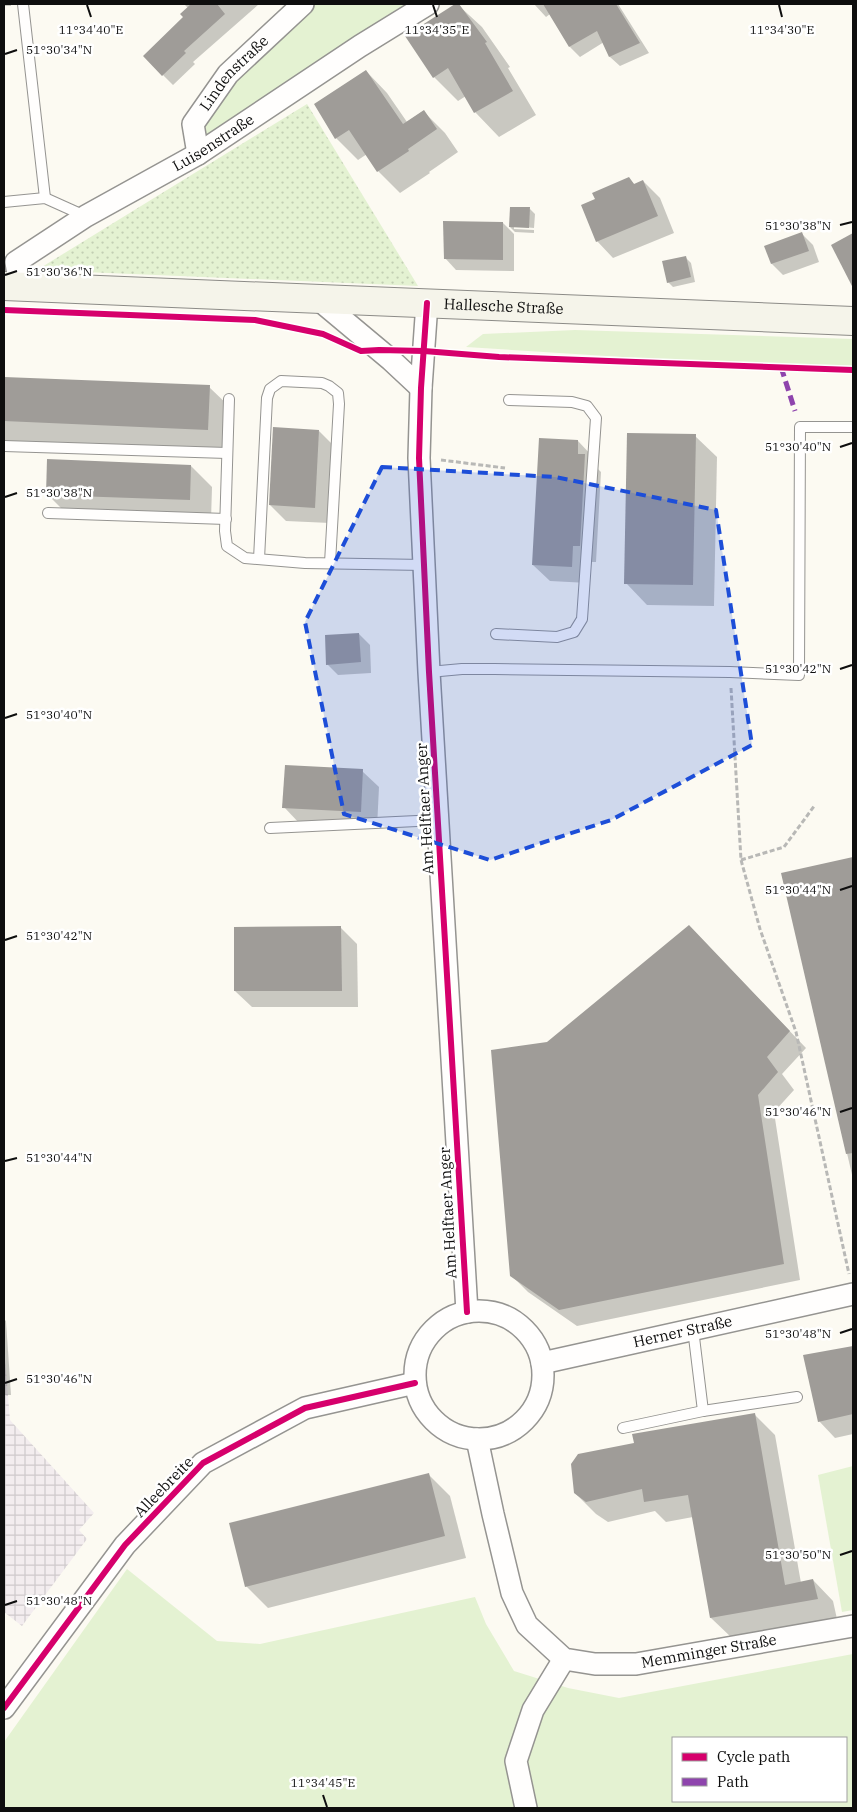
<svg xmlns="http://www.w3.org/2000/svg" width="857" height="1812" viewBox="0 0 857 1812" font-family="'IBM Plex Serif',serif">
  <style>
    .industrial { fill: url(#industrial-grid) }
    .grass { fill: #e4f2d2; fill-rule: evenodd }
    .park { fill: url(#park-dots) }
    .shadow { fill: #0003 }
    .building { fill: #9f9c98 }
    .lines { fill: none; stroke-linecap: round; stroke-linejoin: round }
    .service-casing { stroke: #959491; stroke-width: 12 }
    .minor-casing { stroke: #959491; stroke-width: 24 }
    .secondary-casing { stroke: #8c8b87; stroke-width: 30 }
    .path { stroke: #b8b8b6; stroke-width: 3; stroke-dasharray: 5 2.5; stroke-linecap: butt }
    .service { stroke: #fffefd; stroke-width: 10 }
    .minor { stroke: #fffefd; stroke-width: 21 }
    .secondary { stroke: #f5f4ea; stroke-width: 28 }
    .quiet { stroke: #8e44ad; stroke-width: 5; stroke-dasharray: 10 5; stroke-linecap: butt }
    .cycleway-casing { stroke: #fff; stroke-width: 9 }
    .cycleway { stroke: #d6006c; stroke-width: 6 }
    .marked { fill: #1d4ed8; fill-opacity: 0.2; stroke: #1d4ed8; stroke-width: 4; stroke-dasharray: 10 6; stroke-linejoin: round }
    .ticks { fill: none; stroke: #0e0e0e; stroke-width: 2 }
    .labels { text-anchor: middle; stroke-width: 5; stroke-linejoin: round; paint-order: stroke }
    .street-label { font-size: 15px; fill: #0e0e0e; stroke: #fff }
    .ticks-label { font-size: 12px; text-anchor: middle; fill: #0e0e0e; stroke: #fff; stroke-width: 5; stroke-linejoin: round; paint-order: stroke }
  </style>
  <defs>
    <pattern id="industrial-grid" width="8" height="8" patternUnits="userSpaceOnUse" patternTransform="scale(1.25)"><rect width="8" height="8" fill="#f3edef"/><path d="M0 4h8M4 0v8" fill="none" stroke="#cfcacc"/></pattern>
    <pattern id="park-dots" width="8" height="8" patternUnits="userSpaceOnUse" patternTransform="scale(1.25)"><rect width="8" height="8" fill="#e4f2d2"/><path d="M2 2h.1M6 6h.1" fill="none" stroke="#c2ceb3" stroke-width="1.8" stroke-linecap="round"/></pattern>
  </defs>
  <rect width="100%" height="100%" fill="#fcfaf2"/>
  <polygon class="industrial" points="4,1347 10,1420 94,1513 79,1530 87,1539 22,1626 4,1612"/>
  <g class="grass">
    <polygon points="311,4 410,4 200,140 202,119 233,77"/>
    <polygon points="575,330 853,339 853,370 781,367 466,347 483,334"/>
    <polygon points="853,1466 853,1610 842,1612 818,1475"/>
    <path d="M127,1569L217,1641L260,1644L475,1597L486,1624L514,1671L568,1688L619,1698L853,1654V1808H4V1742ZM673,1738H846V1801H673Z"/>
  </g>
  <polygon class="park" points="307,104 418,286 37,270"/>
  <g class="shadow">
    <rect x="4" y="4" width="7" height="2"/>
    <polygon points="184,4 259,4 193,62 195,64 173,85 163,75 188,8"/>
    <polygon points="457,4 482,27 510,67 508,68 536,115 499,137 475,112 466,96 458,101 434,77 407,37"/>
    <polygon points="534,4 598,4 599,6 602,4 618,4 649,53 620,66 610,57 604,42 580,57 570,47 550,14 546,17"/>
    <polygon points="366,71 387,93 407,122 423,111 445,133 458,152 429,172 430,173 400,193 378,171 367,154 358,160 336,138"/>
    <polygon points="629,179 635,185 643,181 660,198 674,233 613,258 597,241 596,200"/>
    <polygon points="530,209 535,214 534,228 514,226 514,229 534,230 534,233 515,232 510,227"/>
    <polygon points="503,223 514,234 514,271 456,270 445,258"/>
    <polygon points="802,234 813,245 819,262 783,275 772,264 766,247"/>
    <polygon points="853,235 853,285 833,245"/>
    <polygon points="686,258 691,263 695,282 673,287 668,282"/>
    <polygon points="4,378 209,387 231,408 229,451 4,441"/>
    <polygon points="319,431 335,447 330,523 286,521 270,505"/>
    <polygon points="695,436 717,457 714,606 647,605 626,583"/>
    <polygon points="578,441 594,458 594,465 601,472 596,562 589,562 588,583 550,581 533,565"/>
    <polygon points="191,466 212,487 211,521 69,516 47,494"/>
    <polygon points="359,634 370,645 371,673 338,675 327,664"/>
    <polygon points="362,771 379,787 377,828 300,824 284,807"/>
    <polygon points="853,858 853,1179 782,874"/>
    <polygon points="341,928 357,944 358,1007 252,1007 235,991"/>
    <polygon points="705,943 806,1048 782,1074 794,1090 774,1112 800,1280 577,1326 528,1292 511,1275 547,1043"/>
    <polygon points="4,1319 6,1321 11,1395 4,1395"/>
    <polygon points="853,1347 853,1434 835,1438 819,1421 804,1356"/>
    <polygon points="754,1414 775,1435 801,1583 813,1580 833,1601 837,1619 732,1638 711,1618 693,1517 666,1522 655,1511 608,1522 596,1514 575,1493 635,1444"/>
    <polygon points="428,1474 450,1496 466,1558 268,1608 246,1586"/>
  </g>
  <g class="building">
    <polygon points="191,4 217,4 225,14 184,51 186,53 162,76 143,56 183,17 180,14"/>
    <polygon points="455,4 459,4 487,42 485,43 513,91 474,113 448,68 433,78 405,36"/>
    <polygon points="543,4 616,4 640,43 609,57 597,31 569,47"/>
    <polygon points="366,70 403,124 424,110 437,129 408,149 409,151 377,172 349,130 335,139 314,104"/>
    <polygon points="629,177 634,184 643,180 658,216 596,242 581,205 595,199 592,193"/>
    <polygon points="510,207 530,207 529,228 509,227"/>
    <polygon points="443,221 503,222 503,260 444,259"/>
    <polygon points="802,232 809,251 771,264 764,246"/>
    <polygon points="853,233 853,288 831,245"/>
    <polygon points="686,256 691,277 667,283 662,261"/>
    <polygon points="4,377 210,385 208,430 4,421"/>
    <polygon points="273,427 319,430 315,508 269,505"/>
    <polygon points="627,433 696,434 693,585 624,584"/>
    <polygon points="539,438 578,440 578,454 585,454 580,546 573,546 572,567 532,565"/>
    <polygon points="47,459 191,465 190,500 46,495"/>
    <polygon points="359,633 361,662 326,665 325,635"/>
    <polygon points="285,765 363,769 361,812 282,808"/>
    <polygon points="853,857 853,1153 846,1154 781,873"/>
    <polygon points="689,925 790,1031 767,1057 778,1072 758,1095 784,1264 559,1310 510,1276 491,1050 547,1042"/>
    <polygon points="341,926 342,991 234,991 234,927"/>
    <polygon points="853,1346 853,1414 818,1422 803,1355"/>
    <polygon points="755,1413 785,1585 813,1579 818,1599 710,1618 688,1495 644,1502 642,1489 586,1502 574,1493 571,1464 578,1454 634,1443 632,1434"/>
    <polygon points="429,1473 445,1536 245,1587 229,1523"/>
  </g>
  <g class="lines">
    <defs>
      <g id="service">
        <polyline points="23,4 45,198"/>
        <polyline points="4,202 45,198 85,216"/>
        <polyline points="229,399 225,531 227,546 245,558 305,563 424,565"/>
        <polyline points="4,446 227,453"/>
        <polyline points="48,513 226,519"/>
        <polyline points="259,559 267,398 270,389 281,381 322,383 329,386 338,393 339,404 330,563"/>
        <polyline points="496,634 557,637 574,632 582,619 596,418 587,406 572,402 509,400"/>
        <polyline points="429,672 462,669 494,669 730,672 799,675 800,427 853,427"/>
        <polyline points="270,828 438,820"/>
        <polyline points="693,1329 703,1411 797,1397"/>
        <polyline points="623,1428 703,1411"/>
      </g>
      <g id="minor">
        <path id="s1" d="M198,154L193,124L228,74L303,4"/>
        <path id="s2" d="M20,287L16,262L86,216L198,154L360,46L428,4"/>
        <polyline points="318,299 391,360 421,388"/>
        <polyline points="427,303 421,388 419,458 429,672 467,1312"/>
        <circle cx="479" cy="1375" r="64"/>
        <path id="s3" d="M542,1363L853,1294"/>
        <path id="s4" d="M477,1439L493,1514L512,1593L527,1625L564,1659L595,1664H636L853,1626"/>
        <polyline points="4,1708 125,1545 203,1463 305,1408 415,1383"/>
        <polyline points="526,1808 516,1761 533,1710 564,1659"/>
      </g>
      <g id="secondary">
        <path id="s5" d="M4,286L853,321"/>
      </g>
    </defs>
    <use href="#service" class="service-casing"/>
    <use href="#minor" class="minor-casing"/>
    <use href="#secondary" class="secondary-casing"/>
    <g class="path">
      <polyline points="441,460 505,468"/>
      <polyline points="731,688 741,860 760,929 796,1032 849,1274"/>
      <polyline points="741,860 784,847 815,805"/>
    </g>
    <use href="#service" class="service"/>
    <use href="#minor" class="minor"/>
    <use href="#secondary" class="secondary"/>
    <polyline class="quiet" points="781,367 795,411"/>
    <defs>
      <g id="cycleway">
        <polyline points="427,303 421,388 419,458 429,672 467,1312"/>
        <polyline points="4,310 255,320 323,334 361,351 379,350 424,351 499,357 853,370"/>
        <polyline points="4,1708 125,1545 203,1463 305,1408 415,1383"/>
      </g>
    </defs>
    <use href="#cycleway" class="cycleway-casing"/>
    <use href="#cycleway" class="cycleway"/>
  </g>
  <path class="marked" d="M382,467L555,477L716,510L752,745L611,820L490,860L344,814L305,622Z"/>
  <path class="ticks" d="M87,5L91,17M433,5L437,17M779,5L782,17M5,54L17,50M840,225L852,222M5,275L17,271M840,447L852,443M5,497L17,493M840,669L852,665M5,718L17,714M840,890L852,886M5,940L17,936M840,1112L852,1108M5,1161L17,1158M840,1333L852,1329M5,1383L17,1379M840,1555L852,1551M5,1605L17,1601M323,1795L327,1807"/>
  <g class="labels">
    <g class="street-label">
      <text dy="5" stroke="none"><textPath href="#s1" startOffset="96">Lindenstraße</textPath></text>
      <text dy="5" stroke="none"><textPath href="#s2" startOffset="256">Luisenstraße</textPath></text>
      <text dy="5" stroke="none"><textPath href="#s5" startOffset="500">Hallesche Straße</textPath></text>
      <text transform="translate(425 809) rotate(-93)" y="5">Am Helftaer Anger</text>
      <text transform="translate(448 1213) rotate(-93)" y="5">Am Helftaer Anger</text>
      <text dy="5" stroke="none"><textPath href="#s3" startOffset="144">Herner Straße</textPath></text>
      <text transform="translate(164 1487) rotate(-46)" y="5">Alleebreite</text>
      <text dy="5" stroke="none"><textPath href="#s4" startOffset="390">Memminger Straße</textPath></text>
    </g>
  </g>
  <g class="ticks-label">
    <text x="91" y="34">11°34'40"E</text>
    <text x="437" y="34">11°34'35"E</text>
    <text x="782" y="34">11°34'30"E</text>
    <text x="59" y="54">51°30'34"N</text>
    <text x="798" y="230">51°30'38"N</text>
    <text x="59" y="276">51°30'36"N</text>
    <text x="798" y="451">51°30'40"N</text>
    <text x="59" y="497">51°30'38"N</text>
    <text x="798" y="673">51°30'42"N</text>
    <text x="59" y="719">51°30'40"N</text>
    <text x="798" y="894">51°30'44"N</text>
    <text x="59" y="940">51°30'42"N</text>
    <text x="798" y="1116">51°30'46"N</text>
    <text x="59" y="1162">51°30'44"N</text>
    <text x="798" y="1338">51°30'48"N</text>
    <text x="59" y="1383">51°30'46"N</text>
    <text x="798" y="1559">51°30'50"N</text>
    <text x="59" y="1605">51°30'48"N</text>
    <text x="323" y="1787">11°34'45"E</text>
  </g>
  <rect width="857" height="1812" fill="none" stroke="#0e0e0e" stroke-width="10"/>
  <rect x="672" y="1737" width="175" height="65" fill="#ffffff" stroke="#9f9f9f"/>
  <rect x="682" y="1753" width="25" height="8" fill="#d6006c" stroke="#9f9f9f"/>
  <text x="717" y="1762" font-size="15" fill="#0e0e0e">Cycle path</text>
  <rect x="682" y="1778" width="25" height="8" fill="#8e44ad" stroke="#9f9f9f"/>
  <text x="717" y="1787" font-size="15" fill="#0e0e0e">Path</text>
</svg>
